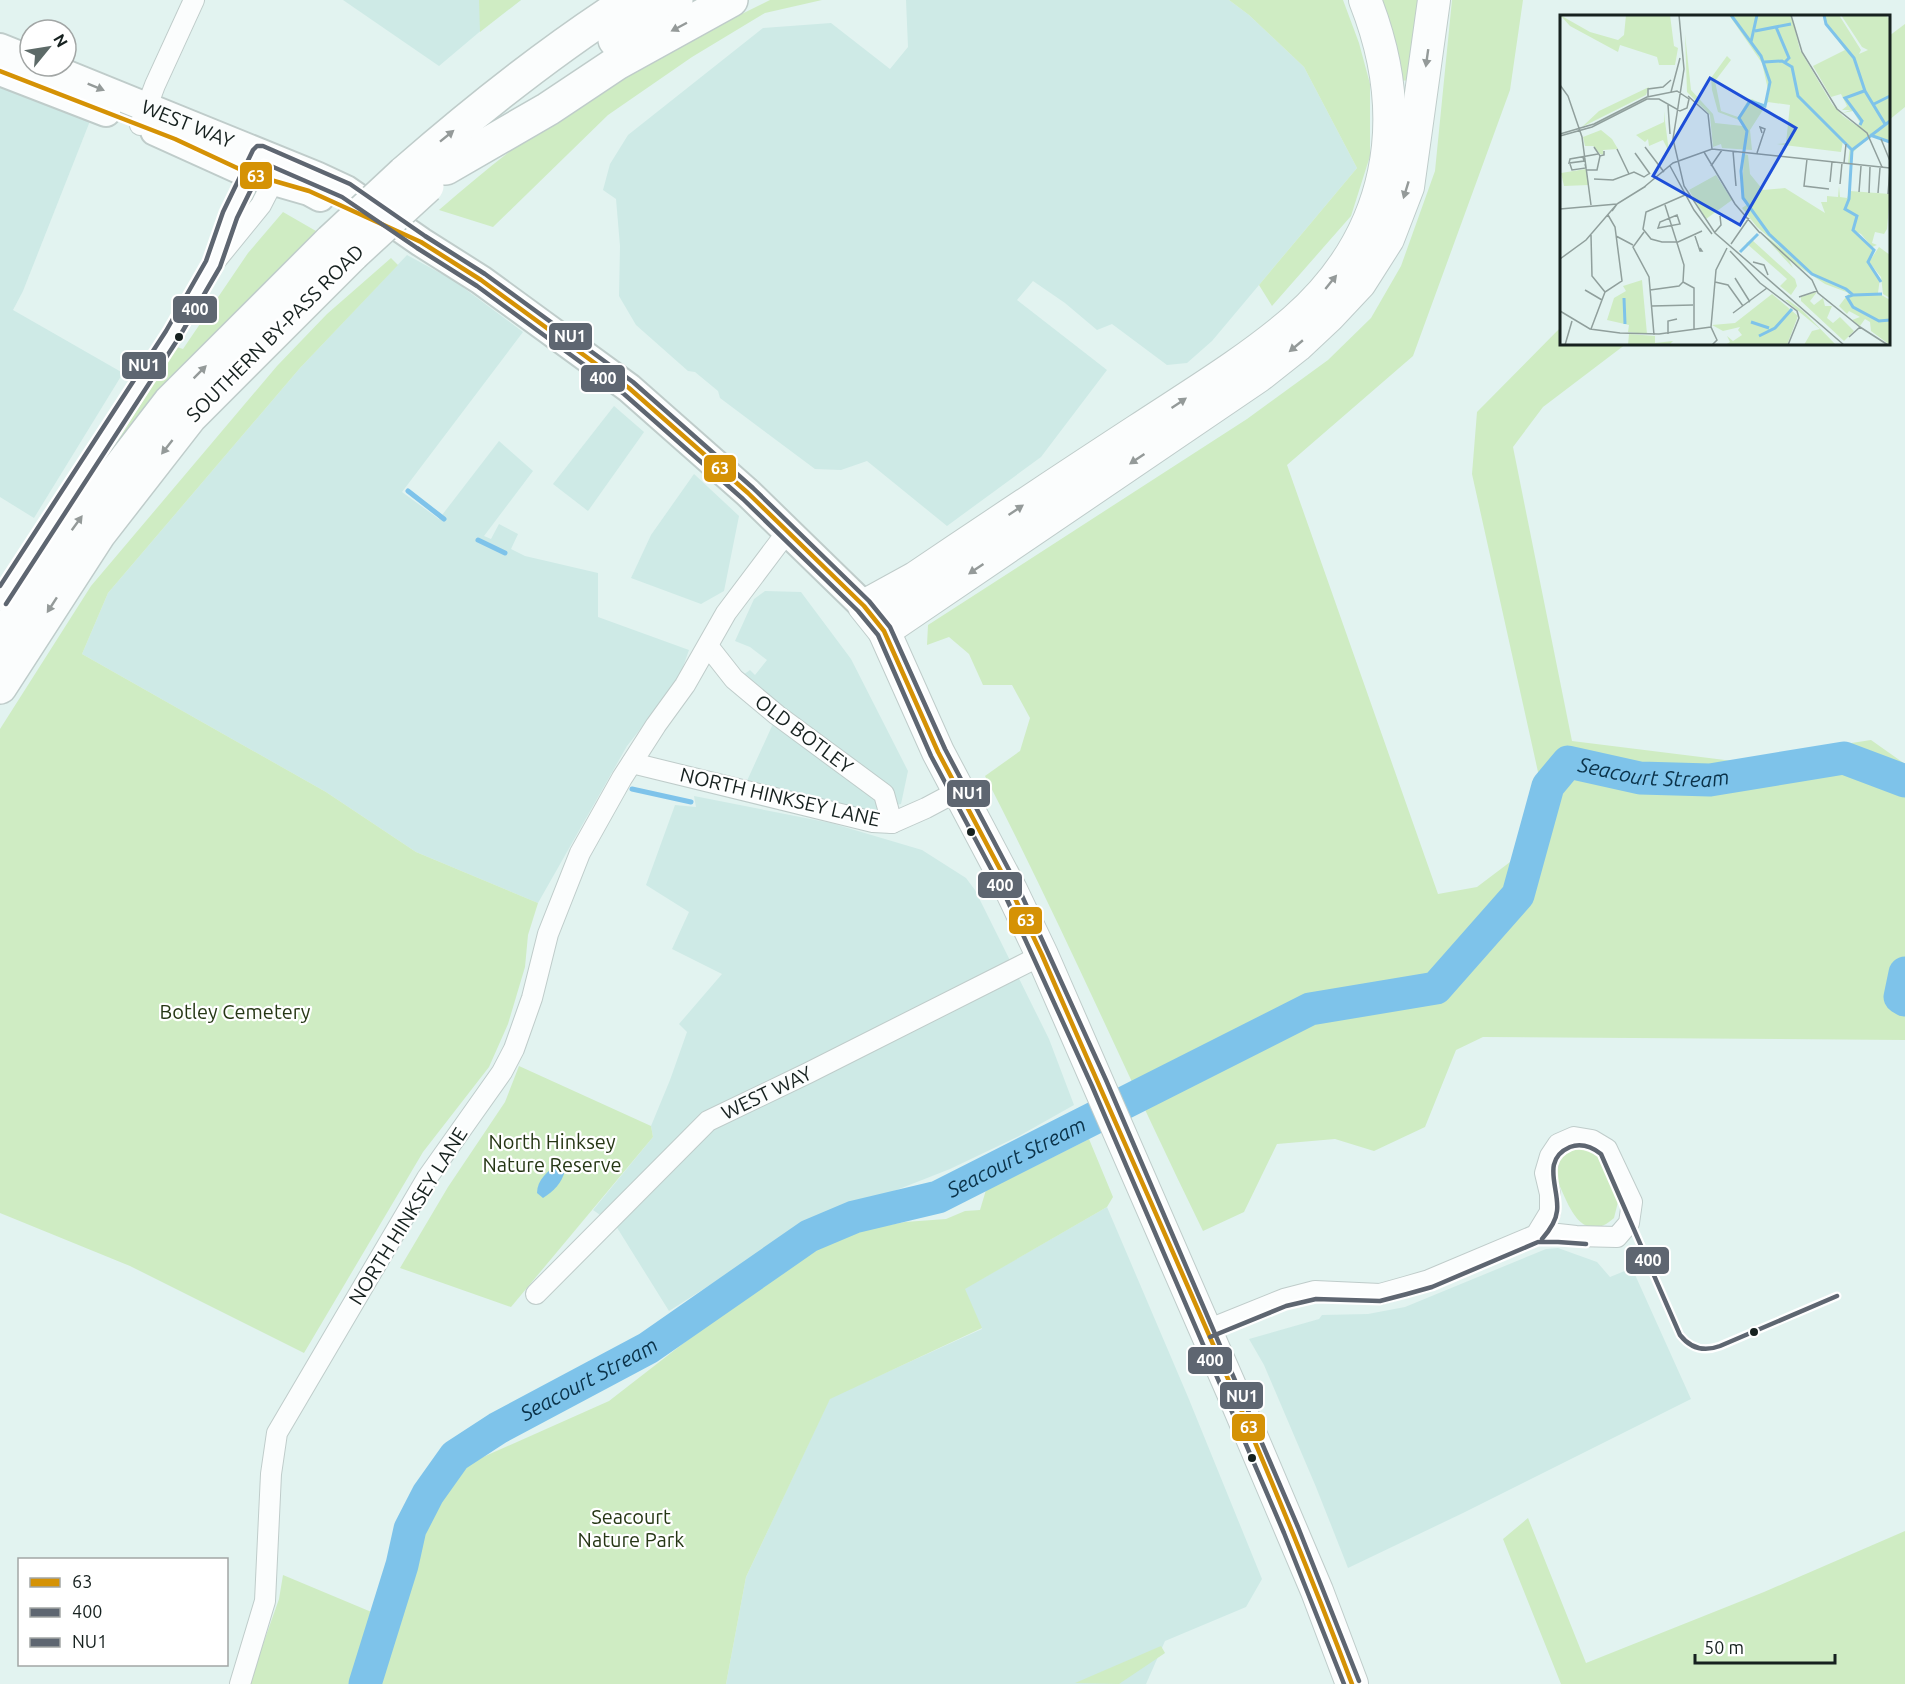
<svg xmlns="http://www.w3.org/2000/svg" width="1905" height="1684" viewBox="0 0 1905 1684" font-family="Ubuntu,sans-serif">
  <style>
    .built { fill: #ceeae6 }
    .green { fill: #cfecc3 }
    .water { fill: #7ec3ea }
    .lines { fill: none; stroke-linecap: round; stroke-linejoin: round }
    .stream { stroke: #7ec3ea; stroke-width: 5 }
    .river { stroke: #7ec3ea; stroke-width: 33 }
    .minor-casing { stroke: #bfccca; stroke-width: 22 }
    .secondary-casing { stroke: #bfccca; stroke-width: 32 }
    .primary-casing { stroke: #bfccca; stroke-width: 34 }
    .trunk-casing { stroke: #bfccca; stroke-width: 36 }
    .minor { stroke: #fbfdfd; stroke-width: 20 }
    .secondary { stroke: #fbfdfd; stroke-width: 28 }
    .primary { stroke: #fbfdfd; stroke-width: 32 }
    .trunk { stroke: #fbfdfd; stroke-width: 33 }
    .trunk-bridge-casing { stroke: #bfccca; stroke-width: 36; stroke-linecap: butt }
    .trunk-bridge { stroke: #fbfdfd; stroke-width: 33 }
    .bus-1-casing { stroke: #fff; stroke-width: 9 }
    .bus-2-casing { stroke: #fff; stroke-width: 9 }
    .bus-3-casing { stroke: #fff; stroke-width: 9 }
    .bus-1 { stroke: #d59205; stroke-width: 4.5 }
    .bus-2 { stroke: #5e6671; stroke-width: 4.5 }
    .bus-3 { stroke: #5e6671; stroke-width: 4.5 }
    .oneway { fill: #949a99 }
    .bus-dot { fill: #16211f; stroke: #fff; stroke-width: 2 }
    .labels { text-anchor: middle; stroke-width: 4.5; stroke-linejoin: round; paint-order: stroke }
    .street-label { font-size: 20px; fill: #16211f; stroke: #fff }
    .park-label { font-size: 20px; fill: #263715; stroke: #fff }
    .water-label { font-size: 21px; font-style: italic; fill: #0a3249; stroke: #fff }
    .inset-river { fill: none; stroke: #7ec3ea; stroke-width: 3 }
    .inset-road { fill: none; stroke: #909f9c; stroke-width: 1.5 }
    .view { fill: #1d4ed8; fill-opacity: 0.15; stroke: #1d4ed8; stroke-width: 3 }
    .inset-edge { fill: none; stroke: #16211f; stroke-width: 3 }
    .line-badge { stroke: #fff; stroke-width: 2 }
    .badge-label { font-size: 16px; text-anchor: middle; font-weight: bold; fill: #fff }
  </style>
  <rect width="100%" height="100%" fill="#e2f3f0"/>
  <g class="built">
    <polygon points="343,0 521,0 490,23 439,66"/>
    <polygon points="906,0 1229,0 1249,15 1304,67 1357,168 1212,341 1187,363 1167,365 1112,324 1097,330 1065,303 1033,281 1017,300 1107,370 1041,457 947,526 867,461 841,470 815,469 720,398 718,391 695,372 688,371 636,325 619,296 620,246 616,199 603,190 610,164 628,135 763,28 831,23 890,69 908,47"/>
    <polygon points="0,81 90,121 23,291 13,310 123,373 34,518 0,497"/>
    <polygon points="407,255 453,280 523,332 402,492 439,519 499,441 533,471 484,536 491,539 499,524 518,534 511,549 525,556 598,573 598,617 689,650 678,681 627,746 538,903 416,852 326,792 82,654 108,593 300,368"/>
    <polygon points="614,406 644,432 588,511 553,484"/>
    <polygon points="694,474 739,516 724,591 701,604 631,578 651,535"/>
    <polygon points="765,591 801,592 851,659 908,771 901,804 867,812 746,783 772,726 765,702 736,680 750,670 755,675 767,660 750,647 735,641 754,599"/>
    <polygon points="694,796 831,823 922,850 966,878 975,890 1049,1039 1074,1105 1019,1136 950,1169 800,1228 669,1311 616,1226 593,1210 653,1137 651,1126 670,1080 687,1032 679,1024 722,974 672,949 689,912 646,885 675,805 696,807"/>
    <polygon points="1107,1207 1188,1397 1262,1579 1246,1607 1165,1641 1146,1684 726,1684 746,1577 830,1398 982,1329 964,1289"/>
    <polygon points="1558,1248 1597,1262 1610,1277 1632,1268 1691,1399 1463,1513 1348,1568 1316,1487 1264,1365 1249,1339 1319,1319 1322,1315 1368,1314 1405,1307 1546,1249"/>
  </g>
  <g class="green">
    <polygon points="479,0 521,0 480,32"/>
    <path d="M770,0H822L765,13L692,57L608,115L493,227L439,210C487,168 537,128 592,94C649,59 710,30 770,0Z"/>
    <polygon points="1229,0 1343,0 1359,43 1370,84 1370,156 1351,216 1272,306 1259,285 1357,168 1304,67 1249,15"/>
    <polygon points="1380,0 1420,0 1410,80 1400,81"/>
    <path d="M1452,0H1523L1510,90L1413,356L1287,465L1438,894L1477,887L1518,856L1540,781L1472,474L1477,412L1561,327L1562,344H1626L1543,407L1513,447L1572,741L1733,761L1871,740L1905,764V1040L1483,1037L1456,1050L1425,1127L1374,1151L1335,1139L1277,1144L1244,1212L1203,1231C1129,1080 1062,925 985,776L1020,751L1030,718L1012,685H983L969,654L949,637L927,645L928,625L1247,419L1328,360L1371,318L1401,266L1435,171Z"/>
    <polygon points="1905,24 1905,107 1889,120 1889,36"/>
    <polygon points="283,212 316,231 189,372 80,500 177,347 183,349 248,253"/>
    <polygon points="391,258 398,265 300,368 108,593 82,654 326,792 416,852 538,903 528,935 525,967 508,1024 489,1067 423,1152 304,1353 130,1266 0,1213 0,729 91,586 277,366 327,314"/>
    <polygon points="519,1066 651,1126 653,1137 511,1307 400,1268 448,1187 505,1102"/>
    <polygon points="1089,1139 1113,1197 1107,1207 965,1289 982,1328 830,1399 746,1577 726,1684 365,1684 402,1565 412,1569 416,1536 433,1503 465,1465 609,1401 787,1263 842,1230 863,1230 905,1222 946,1219 965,1211 980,1210 986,1190"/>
    <path d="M1584,1146L1597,1153L1616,1193L1618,1202L1614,1218C1591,1239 1576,1222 1566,1200C1560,1186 1550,1169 1560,1156C1566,1147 1575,1146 1584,1146Z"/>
    <polygon points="1528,1518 1586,1663 1764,1592 1905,1531 1905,1684 1561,1684 1503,1539"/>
    <polygon points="283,1575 381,1616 356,1684 249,1684 279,1599"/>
    <polygon points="1161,1646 1165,1653 1119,1684 1075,1683"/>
  </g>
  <path class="water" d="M559,1164L565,1170C562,1183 554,1191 543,1198L537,1193C537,1180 548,1170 559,1164Z"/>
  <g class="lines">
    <g class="stream">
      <polyline points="408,491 444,519"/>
      <polyline points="478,540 505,553"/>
      <polyline points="632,789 691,802"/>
    </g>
    <g class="river">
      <polyline points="1905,973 1900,997 1905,1000"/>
      <path id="s1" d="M365,1684L402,1565L410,1529L428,1494L455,1456L498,1428L648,1348L809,1236L854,1217L938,1197L1310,1009L1436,988L1518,895L1548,786L1568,762L1640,778L1710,780L1844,758L1905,781"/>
    </g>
    <defs>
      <g id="minor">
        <polyline points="140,125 155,85 194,0"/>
        <polyline points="218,251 230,215 254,164"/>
        <polyline points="0,600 172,335 213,264 261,205 279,170"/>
        <polyline points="708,646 734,679 777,715 884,794 892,823"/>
        <polyline points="632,763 873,822 892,823 926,808 958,791"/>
        <path id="s2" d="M536,1294L708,1121L808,1073L1042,955"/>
        <polyline points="1207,1330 1284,1299 1315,1291 1380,1294 1405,1287 1429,1280 1536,1235 1558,1234 1576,1236 1617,1237 1629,1223 1632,1202 1607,1149 1592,1140 1574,1137 1558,1144 1550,1156 1545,1173 1550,1194 1550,1212 1536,1235"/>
        <polyline points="240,1684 265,1601 271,1474 277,1433 427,1178 502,1072 514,1049 532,998 548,934 580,853 622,778 656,725 685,685 726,613 787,532"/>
      </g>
      <g id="secondary">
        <polyline points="0,48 30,60"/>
        <path id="s3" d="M45,66L316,176L346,190L421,242L481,280L629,388L748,493L864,606"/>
        <polyline points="0,71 106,112"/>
        <polyline points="155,131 250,174 309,191 320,197"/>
      </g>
      <g id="primary">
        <polyline points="884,631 1259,376 1297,346 1329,316 1360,283 1388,239 1408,187 1434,0"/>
        <path d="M1352,1684L1317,1591L1233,1393L1042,955L1011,890L938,752L884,631L864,606L915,578C989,528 1063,479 1138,430C1191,395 1246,362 1294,321C1392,235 1412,119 1365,0"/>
      </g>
      <g id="trunk">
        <polyline points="615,40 676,0"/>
        <polyline points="446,168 548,109 617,63 731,0"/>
        <path d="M404,173C475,111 550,51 630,0"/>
        <polyline points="0,642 48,564 77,523 170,402 331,241"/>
        <polyline points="0,687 99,534 190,417 353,254"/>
      </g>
    </defs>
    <use href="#minor" class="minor-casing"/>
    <use href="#secondary" class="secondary-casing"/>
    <use href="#primary" class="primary-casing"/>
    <use href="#trunk" class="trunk-casing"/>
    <use href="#minor" class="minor"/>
    <use href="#secondary" class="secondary"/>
    <use href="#primary" class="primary"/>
    <use href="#trunk" class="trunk"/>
    <defs>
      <g id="trunk-bridge">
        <polyline points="331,241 404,173"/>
        <polyline points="353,254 427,186"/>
      </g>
    </defs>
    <use href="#trunk-bridge" class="trunk-bridge-casing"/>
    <use href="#trunk-bridge" class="trunk-bridge"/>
    <defs>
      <path id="bus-1" d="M0,71L175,139L250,174L309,191L421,242L481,280L629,388L748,493L864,606L884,631L938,752L1011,890L1042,955C1147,1197 1259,1437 1352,1684"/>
      <g id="bus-2">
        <polyline points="6,604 178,339 220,267 237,218 264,163 342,197 417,248 477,286 624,394 743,499 858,611 878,635 931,756 1004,893 1092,1086 1284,1533 1344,1684"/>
        <path d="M1542,1239C1549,1231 1556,1222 1557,1211C1560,1189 1540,1160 1570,1147C1581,1143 1592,1147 1601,1154L1680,1335C1691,1349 1704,1352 1720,1346L1837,1296"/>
        <polyline points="1210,1337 1286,1306 1316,1299 1380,1301 1407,1294 1432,1287 1538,1242 1558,1242 1586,1244"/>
      </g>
      <polyline id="bus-3" points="0,586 166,331 206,261 223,212 253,150 257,146 263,146 350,184 425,236 485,274 633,382 753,488 869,601 890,627 945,749 1018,887 1106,1080 1298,1527 1359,1681"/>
    </defs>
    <use href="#bus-1" class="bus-1-casing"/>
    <use href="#bus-2" class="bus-2-casing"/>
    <use href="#bus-3" class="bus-3-casing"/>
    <use href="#bus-1" class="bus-1"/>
    <use href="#bus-2" class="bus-2"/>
    <use href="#bus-3" class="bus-3"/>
  </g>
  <defs><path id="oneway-solid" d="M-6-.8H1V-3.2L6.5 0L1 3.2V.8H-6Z" transform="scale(1.5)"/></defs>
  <g class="oneway">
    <use href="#oneway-solid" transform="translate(679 27) rotate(152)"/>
    <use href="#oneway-solid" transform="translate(1427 58) rotate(98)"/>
    <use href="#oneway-solid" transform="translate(96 87) rotate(22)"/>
    <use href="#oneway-solid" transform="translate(447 136) rotate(-39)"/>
    <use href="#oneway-solid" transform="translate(1406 190) rotate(107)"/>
    <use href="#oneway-solid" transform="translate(1331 282) rotate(-51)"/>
    <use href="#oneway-solid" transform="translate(1296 346) rotate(140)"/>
    <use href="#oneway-solid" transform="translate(200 372) rotate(-45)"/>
    <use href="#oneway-solid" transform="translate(1179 403) rotate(-34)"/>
    <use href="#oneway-solid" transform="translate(167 447) rotate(128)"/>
    <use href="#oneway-solid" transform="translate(1137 459) rotate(146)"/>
    <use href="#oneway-solid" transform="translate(1016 510) rotate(-34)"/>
    <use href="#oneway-solid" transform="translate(77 523) rotate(-54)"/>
    <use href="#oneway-solid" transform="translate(976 569) rotate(146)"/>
    <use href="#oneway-solid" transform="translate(52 605) rotate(123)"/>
  </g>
  <g class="bus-dot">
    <circle cx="179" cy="337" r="5"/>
    <circle cx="971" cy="832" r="5"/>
    <circle cx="1754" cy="1332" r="5"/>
    <circle cx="1252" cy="1458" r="5"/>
  </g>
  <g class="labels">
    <g class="street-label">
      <text dy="7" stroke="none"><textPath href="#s3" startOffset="154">WEST WAY</textPath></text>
      <text transform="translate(275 333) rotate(-45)" y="7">SOUTHERN BY-PASS ROAD</text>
      <text transform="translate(804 734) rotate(37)" y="7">OLD BOTLEY</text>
      <text transform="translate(780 797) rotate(13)" y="7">NORTH HINKSEY LANE</text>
      <text dy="7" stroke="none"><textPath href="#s2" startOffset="309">WEST WAY</textPath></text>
      <text transform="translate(408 1216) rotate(-58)" y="7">NORTH HINKSEY LANE</text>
    </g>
    <g class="park-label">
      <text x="235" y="1019">Botley Cemetery</text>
      <text x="552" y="1149">North Hinksey<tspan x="552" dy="23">Nature Reserve</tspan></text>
      <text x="631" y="1524">Seacourt<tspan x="631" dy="23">Nature Park</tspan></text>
    </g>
    <g class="water-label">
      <text dy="7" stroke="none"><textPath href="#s1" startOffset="1700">Seacourt Stream</textPath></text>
      <text dy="7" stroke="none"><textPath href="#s1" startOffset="888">Seacourt Stream</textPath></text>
      <text dy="7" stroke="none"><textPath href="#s1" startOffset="402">Seacourt Stream</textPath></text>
    </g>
  </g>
  <g transform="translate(1560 15)">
    <rect width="330" height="330" fill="#e2f3f0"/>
    <path d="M0,0L30,17L58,25L64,20L66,0H110L114,31L118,33L115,50H99L97,42L60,30L58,37L10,11ZM169,0H231L240,35L272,89L283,101L297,111L300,108L293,96L282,98L291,95H282L287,91L281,79L271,82L253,51L285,35L267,10L265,0H279L301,35L299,39L308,35L302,32L281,0H325L330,4V127L311,121L292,138L291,148H288L290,131L283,126L281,137L217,129L226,128L230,90L208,87L190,115L192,135L162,133L161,129L153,132L150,100L127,77L125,19L131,75L153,99L155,108L183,111L179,105L158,97L152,75L151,63L167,41L171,45L155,66L161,96L178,102L187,87L192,84L204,90L209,79L202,48ZM89,72L86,80L22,112L39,96ZM105,96V106L109,137L103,125L89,131L88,124L85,127L76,120L104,107ZM41,115L52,124L58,134L43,135L44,140L40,139L33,131H25L23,122ZM184,139L188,140L190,159L203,175L225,173L265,198L261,187H267V181L278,182L279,171L280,182L287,183L290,176L330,179L327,214L324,219L315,217L312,228L317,230L312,232L301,219L292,215L313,236L307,247L320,263L318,278L330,285V330L311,316L310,307L305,304L300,311L292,305L300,302L289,296L287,299L279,291L289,278L265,269L229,245L233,253L200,217L223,234L197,212L182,193L188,189L182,180ZM26,154L29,170L4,171L1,158ZM156,160L172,185L146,204L129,175ZM192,225L235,264L237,271L231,280L220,271L227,264L186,228ZM319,232L330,240V283L323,279L321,262L309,247ZM82,265L87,319L68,317L69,310L47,305L54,283L66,276L63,271ZM257,277L250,286L254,290L263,283L265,291H272L267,303L273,308L280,302L294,316L284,326L241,286V282ZM212,279L238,301L227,330H165L170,327L167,321L173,326L182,320L178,315L180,312L163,316L152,310L175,308ZM225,285H228L243,296L276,330H244L252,316L260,314ZM69,319L95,321V328L113,326L109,330H68Z" fill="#cfecc3"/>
    <path class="inset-river" d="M171,0L201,41L210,67L205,91L190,86L179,103L187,116L181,156L183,183L209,219L252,259L286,274L293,280L287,282L293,292L319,306L330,305M264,0L266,9L294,43L305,76L325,109M216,12L229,43L225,47M195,16L231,9M191,27L197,0M204,47L222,46L232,52L238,81L292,135M312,90L330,81M300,110L302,106L285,83L304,76M310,120L330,127M180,237L198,219M321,267L308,247L314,235L293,215L297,201L285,194L289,184L292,135L330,106M293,280L322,279M64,283L65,309M191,307L209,313M199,321L215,313L232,294"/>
    <path class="inset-road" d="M119,0L124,54L113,124L124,171L155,218L284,330M231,0L242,37L277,94L307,118L322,152M0,70L8,81L22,122L31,190M111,77L120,43M88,81V74L103,72L111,65M128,81L148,99L152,134M108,90L110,119M0,119L34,109L87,82L117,76L129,84L127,93L120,96L99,84H87L32,112L0,121M321,124L330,146M34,132L40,141L44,140V136M85,132L104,157M57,134L69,159M173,136L176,171M144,137L175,189L200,218M75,138L90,159M197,138L205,114L200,112L202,118M23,142L24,146L9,148L10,144L38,139M247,144L244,171L269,174M284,148L286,129M10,149L12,155L26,153L25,149M110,151L134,195L152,219M151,151L162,135M27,155H37L40,141M34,164L53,165L74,157L84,162L90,158M270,167L272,147M280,169L282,148M83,173L113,148L152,134L330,153M299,177L301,151M309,178L310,152M318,178L320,153M328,179L330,154M125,180L86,197L83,214L91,224L102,227H118L142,216M105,190L124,250L123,267M0,194L57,189L86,171M117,200L120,209L98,213L100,207ZM84,217L73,232L89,262L94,320M155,217L161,210L160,201M200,217L252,265L258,278L300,312L289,322M31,220L32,261L45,277M56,221L73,230M135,221L140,236H142L140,233M171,229L189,203M170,236L200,268L237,296L239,303L228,330M0,244L26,225L57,189L52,196M193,247L204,250L208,260M175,263L190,287M123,267L134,273V315M155,267L168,270L183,291M25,275L42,285M90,275L119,271L123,267M239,282L257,276M92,291L133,290M0,296L30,314L60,318L99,319L151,312M173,298L207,273M300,312L328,330M31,314L45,277L62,266L55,212L48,200M108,319V306L117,304M5,330L12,306M152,330L157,325L151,312L156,255L167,233"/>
    <path class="view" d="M150,63L236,113L180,210L93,161Z"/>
    <rect width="330" height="330" class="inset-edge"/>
  </g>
  <g class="line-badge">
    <rect x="239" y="161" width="34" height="29" rx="6" fill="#d59205"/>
    <rect x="172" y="295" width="46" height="29" rx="6" fill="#5e6671"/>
    <rect x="548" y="322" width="45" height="29" rx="6" fill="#5e6671"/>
    <rect x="121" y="351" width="46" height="29" rx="6" fill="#5e6671"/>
    <rect x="580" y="364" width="46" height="29" rx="6" fill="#5e6671"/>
    <rect x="703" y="454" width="34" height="29" rx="6" fill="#d59205"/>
    <rect x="946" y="779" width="45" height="29" rx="6" fill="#5e6671"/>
    <rect x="977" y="871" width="46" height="28" rx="6" fill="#5e6671"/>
    <rect x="1008" y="906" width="35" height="29" rx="6" fill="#d59205"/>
    <rect x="1625" y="1246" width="45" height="29" rx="6" fill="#5e6671"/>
    <rect x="1187" y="1346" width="46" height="29" rx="6" fill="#5e6671"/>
    <rect x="1219" y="1381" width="45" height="29" rx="6" fill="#5e6671"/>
    <rect x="1231" y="1413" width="35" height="29" rx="6" fill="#d59205"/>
  </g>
  <g class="badge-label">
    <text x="256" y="182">63</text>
    <text x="195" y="315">400</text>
    <text x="570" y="342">NU1</text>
    <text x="144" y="371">NU1</text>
    <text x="603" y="384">400</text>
    <text x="720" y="474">63</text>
    <text x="968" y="799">NU1</text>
    <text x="1000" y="891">400</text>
    <text x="1026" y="926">63</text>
    <text x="1648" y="1266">400</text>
    <text x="1210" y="1366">400</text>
    <text x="1242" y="1402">NU1</text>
    <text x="1249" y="1433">63</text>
  </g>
  <rect x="18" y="1558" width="210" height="108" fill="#ffffff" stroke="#a2a6a5" stroke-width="1.5"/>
  <rect x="30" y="1578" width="30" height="9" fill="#d59205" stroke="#a2a6a5" stroke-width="1.5"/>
  <text x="72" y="1588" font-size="18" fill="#16211f">63</text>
  <rect x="30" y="1608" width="30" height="9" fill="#5e6671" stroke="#a2a6a5" stroke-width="1.5"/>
  <text x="72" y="1618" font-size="18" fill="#16211f">400</text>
  <rect x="30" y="1638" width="30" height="9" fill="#5e6671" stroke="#a2a6a5" stroke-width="1.5"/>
  <text x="72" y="1648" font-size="18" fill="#16211f">NU1</text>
  <g transform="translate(48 48) rotate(60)"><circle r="28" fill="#ffffff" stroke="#a2a6a5" stroke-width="1.5"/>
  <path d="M0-4.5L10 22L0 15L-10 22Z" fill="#5d6a68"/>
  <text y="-9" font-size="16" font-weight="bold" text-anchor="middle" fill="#16211f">N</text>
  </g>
  <path d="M1695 1654v9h140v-9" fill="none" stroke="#16211f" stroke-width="3"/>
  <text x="1704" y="1654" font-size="18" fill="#16211f" stroke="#ffffff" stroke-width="4.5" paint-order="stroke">50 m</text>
</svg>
